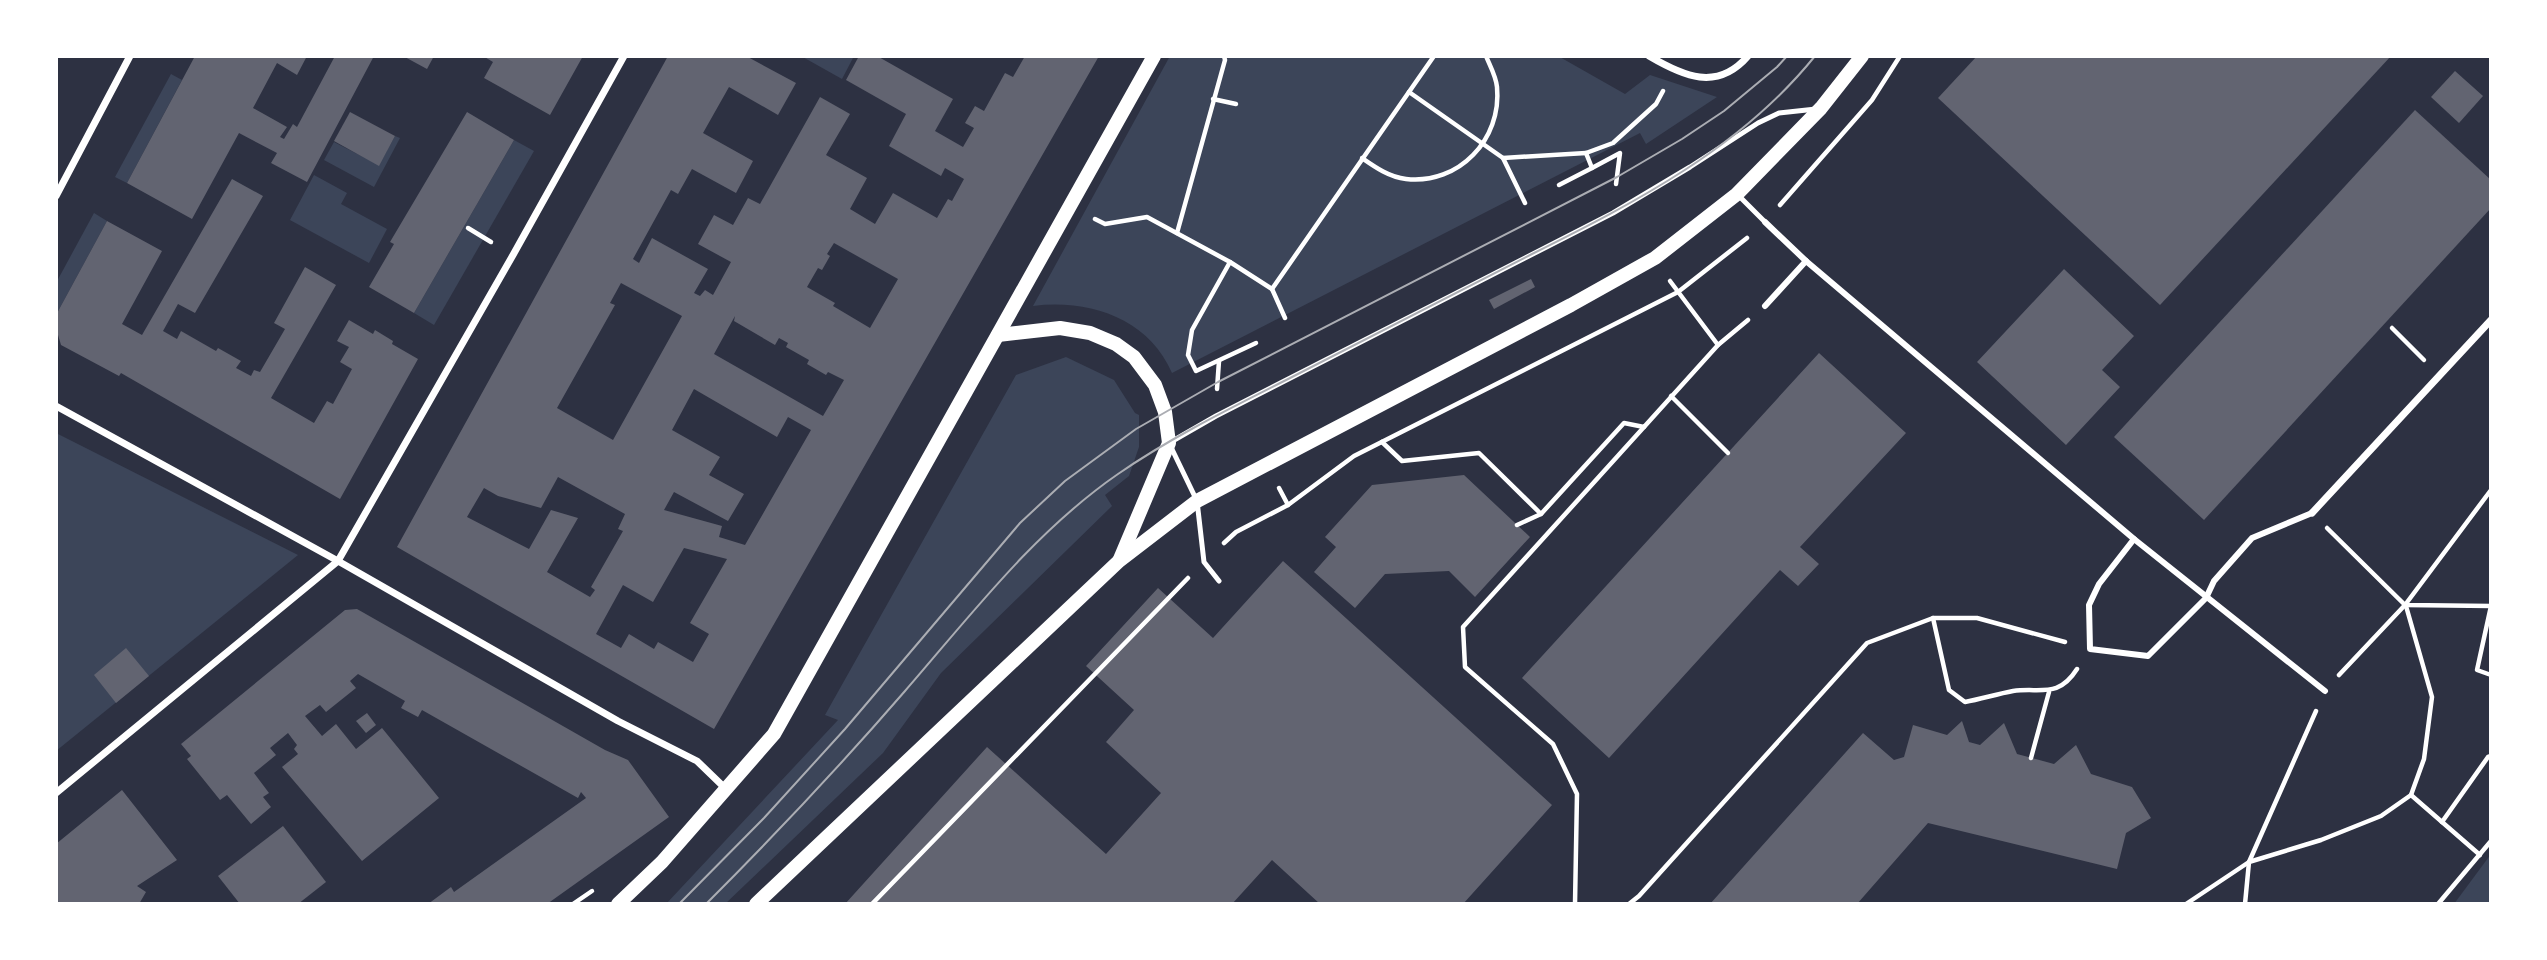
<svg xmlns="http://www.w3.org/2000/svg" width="2547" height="960" viewBox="0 0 2547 960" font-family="Inter,sans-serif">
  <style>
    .green { fill: #3c4559 }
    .building { fill: #626471; fill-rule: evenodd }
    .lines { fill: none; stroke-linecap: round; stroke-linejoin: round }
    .path { stroke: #fff; stroke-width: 4.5 }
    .service { stroke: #fff; stroke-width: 5 }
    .pedestrian { stroke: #fff; stroke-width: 6 }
    .minor { stroke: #fff; stroke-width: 7 }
    .secondary { stroke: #fff; stroke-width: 14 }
    .tram { stroke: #abadb3; stroke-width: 2 }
  </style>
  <rect width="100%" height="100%" fill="#2d3142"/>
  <g class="green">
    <polygon points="801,56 854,56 842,79"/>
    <path d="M1170,56H1558L1625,94L1650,75L1717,97L1646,144L1640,133L1172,373C1148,318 1089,299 1033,306Z"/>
    <polygon points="171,74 182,80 127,183 115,177"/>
    <polygon points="395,136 400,138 374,187 324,160 334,142 379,165"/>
    <polygon points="514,140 534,151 434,325 414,313"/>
    <polygon points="314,175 347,193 341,204 387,229 369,263 290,220"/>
    <polygon points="94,213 107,221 56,315 56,283"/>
    <polygon points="1066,357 1114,380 1135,413 1139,415 1139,447 1129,476 1105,495 1112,506 941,673 883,753 725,904 666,904 838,720 825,715 1016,375"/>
    <polygon points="56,433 298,555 56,751"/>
    <polygon points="2491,854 2491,904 2454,904"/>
  </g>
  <g class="building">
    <polygon points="195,56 307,56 297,75 277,63 253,108 287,127 280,137 284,139 293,124 297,127 335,56 374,56 307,182 271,163 277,153 239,133 192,219 127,183"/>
    <polygon points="403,56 434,56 427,69"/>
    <polygon points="483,56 583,56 550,115 484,78 493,62"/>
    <path d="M668,56H746L796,83L778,115L729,87L703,133L753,161L736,193L692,169L678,194L671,190L633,259L639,263L652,238L708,269L694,293L700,296L705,290L713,295L731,262L698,244L714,215L733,225L748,198L760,204L820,97L850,114L826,155L867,178L850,209L875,224L893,193L937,218L948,199L952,201L964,179L945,168L941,176L889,146L906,114L846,80L859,56H877L953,99L935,131L963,147L974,128L965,123L975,106L984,111L1005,73L1013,77L1025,56H1099L714,729L397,547ZM834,243L898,279L870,328L833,306L835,303L807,287L818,268L822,270L830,256L827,254ZM621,283L682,316L613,440L557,408L615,305L610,303ZM735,316L734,321L775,345L779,338L788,343L786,347L809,360L807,364L826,375L828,372L844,380L823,416L714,354ZM694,389L777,437L788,417L811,430L745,545L719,537L722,526L664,510L674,492L728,521L744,494L709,475L720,457L672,430ZM558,477L625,514L618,529L623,531L591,587L595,590L590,597L547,572L578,518L551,510L529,549L467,517L484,488L498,496L541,508ZM684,548L727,559L690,623L709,634L693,662L658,642L654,649L629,634L621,648L596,634L623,585L653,602Z"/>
    <polygon points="1977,56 2391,56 2160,305 1938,98"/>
    <polygon points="2455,71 2483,96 2459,123 2431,97"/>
    <polygon points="2415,110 2491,180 2491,208 2204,520 2114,437"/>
    <polygon points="350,112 395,136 379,166 334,141"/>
    <polygon points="467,112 514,140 414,313 369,287 394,244 390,242"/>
    <polygon points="232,179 263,196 195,313 178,304 163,331 177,339 181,331 216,351 218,348 241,361 236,368 251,376 254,370 260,372 285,329 274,323 305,267 336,285 271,398 314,423 327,401 333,404 352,369 340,362 349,347 337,341 349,320 373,334 375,330 393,341 392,344 418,359 340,499 121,373 119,376 61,345 56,328 56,315 107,221 162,251 122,324 142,335"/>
    <polygon points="2064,269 2134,336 2102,370 2120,387 2066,445 1977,362"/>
    <polygon points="1531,279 1535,287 1494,309 1489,300"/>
    <polygon points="1819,353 1906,433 1800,547 1819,564 1798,586 1780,570 1609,758 1522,678"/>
    <polygon points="1464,475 1530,537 1475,597 1449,571 1385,574 1355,608 1314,572 1336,547 1325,537 1372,485"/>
    <polygon points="1283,561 1552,805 1463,904 1320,904 1272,860 1232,904 845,904 987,747 1106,854 1161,793 1106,742 1134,710 1086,666 1158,588 1213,638"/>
    <polygon points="357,609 605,750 628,760 669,817 547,904 428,904 451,887 454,892 586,798 581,792 578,798 422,710 418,717 401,708 405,701 358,674 350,681 356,688 326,712 320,705 305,716 322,736 336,724 356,749 382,728 439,798 362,861 282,767 298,754 294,749 297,745 288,733 270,748 276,755 254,773 269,793 263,797 271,807 251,824 227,795 220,800 187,759 191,756 181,744 345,610"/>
    <polygon points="126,648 149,676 116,703 94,675"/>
    <polygon points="367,713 376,725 366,733 356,721"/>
    <polygon points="1962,721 1969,742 1980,745 2004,723 2017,754 2054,764 2076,745 2091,774 2132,787 2151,818 2126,833 2117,869 1928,823 1857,904 1710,904 1863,733 1894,760 1904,757 1913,725 1947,735"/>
    <polygon points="122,790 177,860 137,886 146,892 139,904 56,904 56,844"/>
    <polygon points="283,826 326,882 298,904 240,904 218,876"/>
  </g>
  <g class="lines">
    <g class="path">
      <polyline points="1409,92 1503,158 1586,153 1613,143 1656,104 1663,91"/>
      <polyline points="1213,99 1236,104"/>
      <polyline points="1586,153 1592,168 1620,153 1616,184"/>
      <path d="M1362,158C1375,167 1389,177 1406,179C1459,185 1502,139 1497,87C1496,76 1490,66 1486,56"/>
      <polyline points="1503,158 1525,203"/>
      <polyline points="1559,185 1592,168"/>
      <polyline points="1780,205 1872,100 1900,56"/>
      <polyline points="1095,219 1105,224 1147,217 1230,262 1272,289 1434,56"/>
      <polyline points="468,228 491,242"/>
      <polyline points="1177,233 1225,60 1224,56"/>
      <polyline points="1230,262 1192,330 1188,355 1196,371 1256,343"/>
      <polyline points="1670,281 1718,345"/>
      <polyline points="1272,289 1285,318"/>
      <polyline points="2392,328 2424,360"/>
      <polyline points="1217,389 1219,361"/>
      <polyline points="1671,396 1728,453"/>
      <polyline points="1382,442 1402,461 1479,453 1541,514"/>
      <polyline points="1279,488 1288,505"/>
      <polyline points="1517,525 1541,514 1624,423 1644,427 1718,345 1748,320"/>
      <polyline points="2327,528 2405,605 2491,606"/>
      <polyline points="1224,543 1236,532 1288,505 1354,456 1678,292 1747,238"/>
      <polyline points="2491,606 2477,670 2491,675"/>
      <path d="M1933,618L1949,690L1965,702C1981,699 1997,694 2013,691C2040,687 2058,699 2077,669"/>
      <polyline points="2339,675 2405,605 2491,490"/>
      <polyline points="2031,758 2049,692"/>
      <polyline points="2411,795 2480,855"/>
      <polyline points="2442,822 2488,757 2491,756"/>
      <polyline points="573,904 592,891"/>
      <polyline points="872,904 1188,578"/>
      <polyline points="1575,904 1577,794 1553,744 1465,667 1463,627 1644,427"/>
      <polyline points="1629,904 1639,896 1867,643 1933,618 1977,618 2065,642"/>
      <polyline points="2186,904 2249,862 2316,711"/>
      <polyline points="2245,904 2249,862 2321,840 2381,816 2411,795 2424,759 2432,697 2406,606"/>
      <polyline points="2438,904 2491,841"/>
    </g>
    <g class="service">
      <polyline points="1739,196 1765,222"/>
      <polyline points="1219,581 1204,562 1197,501 1169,443 1216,416 1613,213 1690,167 1758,123 1779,113 1816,109"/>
    </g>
    <g class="pedestrian">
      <polyline points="1765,222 1806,261 2134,539 2325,691"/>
      <polyline points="1765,306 1806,261"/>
      <polyline points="2134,539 2099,584 2089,605 2090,649 2148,656 2206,598 2214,581 2252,538 2312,513"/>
    </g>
    <g class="minor">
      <path d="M1649,56C1683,76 1717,92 1748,56"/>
      <polyline points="56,196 130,56"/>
      <polyline points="56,406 338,561 618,721 697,761 727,790"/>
      <polyline points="2312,513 2491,320"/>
      <polyline points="56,793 338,561 513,255 624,56"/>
    </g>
    <g class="secondary">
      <polyline points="998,335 1060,328 1090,333 1116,344 1134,357 1155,385 1165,412 1169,443 1120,559"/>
      <polyline points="618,904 662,862 774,734 1154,56"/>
      <polyline points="756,904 1119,561 1197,501 1571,305 1655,258 1737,194 1821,108 1862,56"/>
    </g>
    <g class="tram">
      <polyline points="679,904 764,818 845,729 1020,523 1065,481 1136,429 1218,382 1617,177 1682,139 1724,111 1777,67 1787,56"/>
      <path d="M706,904C775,835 841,765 905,691C971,615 1034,532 1118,474C1173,436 1233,407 1292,377C1372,336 1452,295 1532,254C1636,202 1741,148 1815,56"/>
    </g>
  </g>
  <rect width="2547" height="960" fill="none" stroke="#ffffff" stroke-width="116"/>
</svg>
